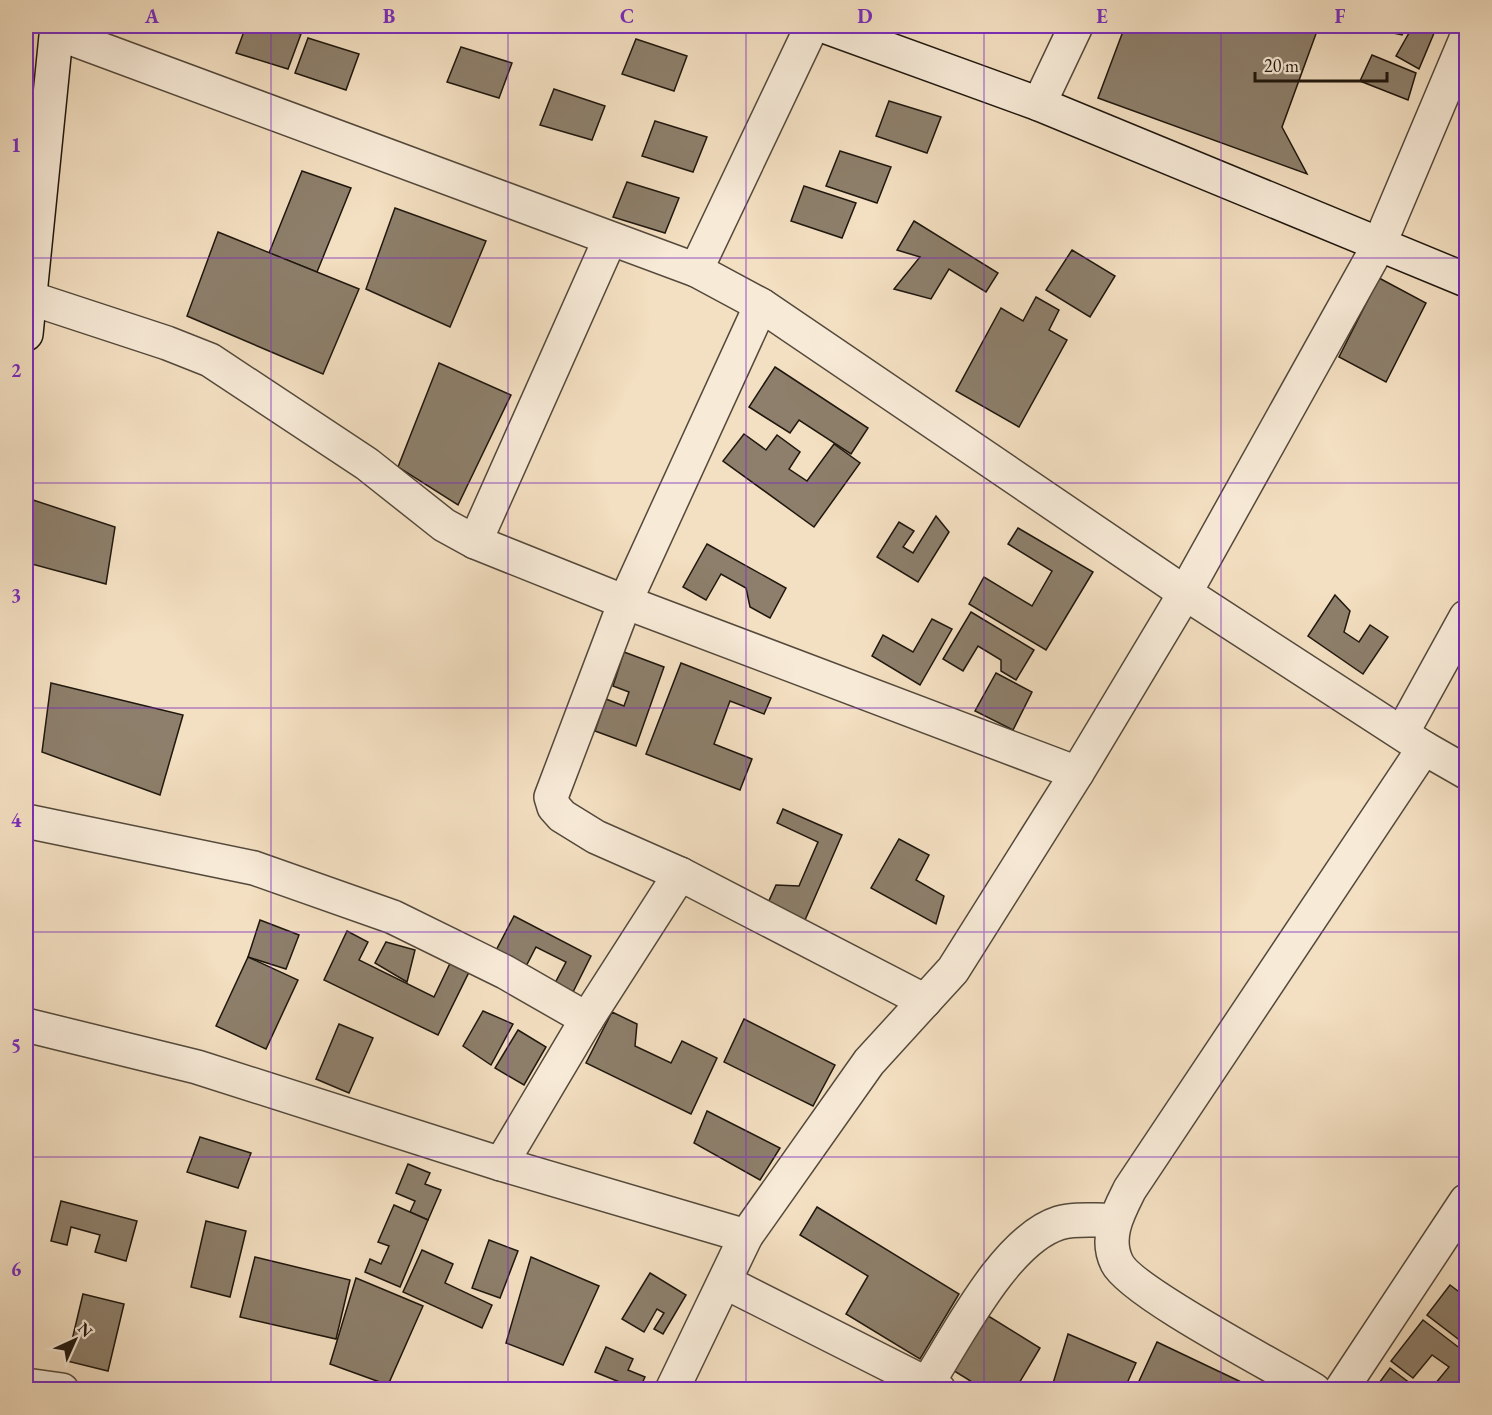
<svg xmlns="http://www.w3.org/2000/svg" width="1492" height="1415" viewBox="0 0 1492 1415" font-family="'EB Garamond',serif">
  <style>
    .building { fill: #8d7f6b; stroke: #1f170e; stroke-width: 1.5 }
    .lines { fill: none; stroke-linecap: round; stroke-linejoin: round }
    .street-casing { stroke: #54493b; stroke-width: 36 }
    .secondary-casing { stroke: #1f170e; stroke-width: 36 }
    .street { stroke: #f7ead7; stroke-width: 33 }
    .secondary { stroke: #f7ead7; stroke-width: 33 }
    .grid { fill: none; stroke: #7b2cbf; stroke-width: 1.5; stroke-opacity: 0.55 }
    .neatline { fill: none; stroke: #7b2cbf; stroke-width: 2 }
    .grid-label { font-size: 20px; text-anchor: middle; font-weight: bold; fill: #7b2cbf }
  </style>
  <rect width="100%" height="100%" fill="#f3dfc1"/>
  <filter id="stains"><feTurbulence type="fractalNoise" baseFrequency=".00333" numOctaves="4"/><feColorMatrix values="0 0 0 0 .2 0 0 0 0 .09 0 0 0 0 .02 0 0 0 .5 -.17"/></filter>
  <radialGradient id="worn" r=".72"><stop offset=".6" stop-color="#630" stop-opacity="0"/><stop offset="1" stop-color="#630" stop-opacity=".3"/></radialGradient>
  <g class="building">
    <polygon points="246,26 274,26 301,34 288,69 236,53"/>
    <polygon points="1125,26 1302,26 1317,31 1282,127 1307,174 1098,98"/>
    <polygon points="1361,26 1407,26 1402,35"/>
    <polygon points="1413,26 1437,26 1419,69 1396,56"/>
    <polygon points="308,38 359,54 346,90 295,73"/>
    <polygon points="636,39 687,56 674,91 622,74"/>
    <polygon points="461,47 512,63 499,98 447,82"/>
    <polygon points="1372,55 1416,73 1408,100 1360,81"/>
    <polygon points="554,89 605,106 592,140 540,125"/>
    <polygon points="889,101 941,117 927,153 876,136"/>
    <polygon points="655,121 707,137 693,172 642,156"/>
    <polygon points="840,151 891,167 877,203 826,186"/>
    <polygon points="302,171 351,188 317,272 269,253"/>
    <polygon points="627,182 679,198 665,233 613,217"/>
    <polygon points="804,186 856,203 842,238 791,221"/>
    <polygon points="395,208 486,241 450,327 366,289"/>
    <polygon points="914,221 998,273 986,292 949,269 931,299 894,289 920,257 897,250"/>
    <polygon points="218,232 359,289 323,374 187,316"/>
    <polygon points="1072,250 1115,276 1090,317 1046,290"/>
    <polygon points="1379,278 1426,303 1386,382 1339,357"/>
    <polygon points="1036,297 1059,310 1049,330 1067,340 1019,427 956,391 1001,308 1023,321"/>
    <polygon points="439,363 511,395 458,505 398,467"/>
    <polygon points="775,367 868,428 851,454 799,420 790,433 749,407"/>
    <polygon points="744,434 766,450 777,435 800,452 789,469 807,481 834,444 860,463 814,527 723,461"/>
    <polygon points="33,500 115,527 106,584 28,563"/>
    <polygon points="936,516 949,532 918,582 877,557 899,522 914,531 903,547 913,553"/>
    <polygon points="1018,528 1093,572 1046,650 969,604 984,577 1032,606 1052,571 1008,544"/>
    <polygon points="707,544 786,588 770,618 750,607 746,588 721,574 706,600 683,587"/>
    <polygon points="1335,595 1350,611 1344,632 1359,642 1370,625 1388,637 1363,674 1308,636"/>
    <polygon points="971,612 1034,650 1016,680 1001,671 1001,660 978,646 963,671 943,659"/>
    <polygon points="932,619 952,629 920,685 872,656 883,635 913,652"/>
    <polygon points="624,652 664,667 636,746 595,731 606,699 624,706 629,692 613,686"/>
    <polygon points="681,663 771,698 764,714 730,701 714,744 752,759 740,790 646,754"/>
    <polygon points="996,673 1032,692 1013,730 975,711"/>
    <polygon points="51,683 183,715 160,795 42,752"/>
    <polygon points="783,809 842,835 805,920 768,903 776,885 799,886 818,842 777,823"/>
    <polygon points="899,839 929,855 916,880 944,896 936,924 871,888"/>
    <polygon points="514,916 591,956 571,996 553,987 566,962 536,947 521,976 491,960"/>
    <polygon points="260,920 299,935 286,969 248,957"/>
    <polygon points="347,931 368,942 359,960 434,997 454,955 473,964 438,1035 324,980"/>
    <polygon points="386,942 415,950 407,982 375,963"/>
    <polygon points="248,957 298,980 266,1049 216,1026"/>
    <polygon points="483,1011 513,1024 491,1065 463,1046"/>
    <polygon points="612,1012 637,1024 635,1046 671,1063 682,1041 717,1058 691,1114 586,1063"/>
    <polygon points="744,1019 835,1065 813,1106 724,1062"/>
    <polygon points="339,1024 373,1038 349,1093 316,1079"/>
    <polygon points="518,1030 546,1047 524,1085 495,1068"/>
    <polygon points="707,1111 780,1148 760,1180 694,1143"/>
    <polygon points="200,1137 251,1153 238,1188 187,1172"/>
    <polygon points="408,1164 430,1173 425,1184 441,1190 428,1220 410,1212 415,1201 396,1193"/>
    <polygon points="61,1201 137,1221 126,1261 95,1252 100,1235 71,1227 67,1245 51,1241"/>
    <polygon points="394,1205 428,1220 400,1287 365,1272 370,1259 381,1264 389,1246 378,1242"/>
    <polygon points="817,1207 959,1294 920,1359 846,1314 868,1276 800,1235"/>
    <polygon points="206,1221 246,1231 230,1297 191,1287"/>
    <polygon points="489,1240 518,1251 500,1298 472,1288"/>
    <polygon points="422,1250 453,1264 445,1283 492,1305 482,1328 403,1292"/>
    <polygon points="255,1257 350,1280 336,1339 240,1317"/>
    <polygon points="531,1257 599,1286 563,1365 506,1343"/>
    <polygon points="650,1273 686,1295 663,1334 654,1329 664,1313 657,1309 644,1332 622,1319"/>
    <polygon points="356,1278 423,1306 388,1385 330,1364"/>
    <polygon points="1450,1285 1466,1297 1466,1345 1427,1315"/>
    <polygon points="83,1294 124,1304 108,1371 67,1361"/>
    <polygon points="985,1314 1040,1348 1015,1390 985,1390 951,1369"/>
    <polygon points="1423,1320 1466,1353 1466,1390 1441,1390 1435,1384 1449,1367 1432,1355 1413,1378 1391,1361"/>
    <polygon points="1068,1334 1136,1363 1124,1390 1051,1390"/>
    <polygon points="1157,1342 1258,1390 1135,1390"/>
    <polygon points="606,1347 633,1359 628,1370 645,1377 639,1390 595,1372"/>
    <polygon points="1390,1368 1419,1390 1374,1390"/>
  </g>
  <g class="lines">
    <defs>
      <g id="street">
        <polyline points="57,33 696,270 761,305 1185,593 1424,748 1466,772"/>
        <polyline points="1039,104 1076,26"/>
        <polyline points="696,270 812,26"/>
        <polyline points="30,298 167,343 210,360 367,464 444,525 475,542 625,602 1077,773"/>
        <polyline points="761,305 625,602 551,797 554,807 562,816 596,837 680,874 925,1001"/>
        <polyline points="475,542 610,239"/>
        <polyline points="1402,733 1466,617"/>
        <polyline points="26,821 254,868 393,917 505,972 587,1019"/>
        <polyline points="26,1025 197,1067 501,1164 746,1236"/>
        <polyline points="501,1164 587,1019 680,874"/>
        <polyline points="725,1282 939,1390"/>
        <path d="M927,1384C957,1337 1005,1240 1059,1223C1075,1218 1097,1221 1114,1220"/>
        <polyline points="26,1385 62,1390"/>
        <polyline points="672,1390 746,1236 869,1062 953,970 1077,773 1185,593 1379,245 1466,39"/>
        <path d="M1314,1390C1278,1368 1131,1292 1117,1263C1104,1237 1119,1211 1130,1189L1424,748"/>
        <polyline points="1341,1390 1466,1201"/>
      </g>
      <g id="secondary">
        <polyline points="824,26 1039,104 1466,280"/>
        <polyline points="26,334 57,26"/>
      </g>
    </defs>
    <use href="#street" class="street-casing"/>
    <use href="#secondary" class="secondary-casing"/>
    <use href="#street" class="street"/>
    <use href="#secondary" class="secondary"/>
  </g>
  <path class="grid" d="M271,26V1390M508,26V1390M746,26V1390M984,26V1390M1221,26V1390M26,258H1466M26,483H1466M26,708H1466M26,932H1466M26,1157H1466"/>
  <rect width="1492" height="1415" fill="none" stroke="#f3dfc1" stroke-width="66"/>
  <g transform="translate(75 1340) rotate(45)" stroke="#f7ead7" stroke-width="4.5" paint-order="stroke">
  <path d="M0-4.5L10 22L0 15L-10 22Z" fill="#1f170e"/>
  <text y="-9" font-size="16" font-weight="bold" text-anchor="middle" fill="#1f170e">N</text>
  </g>
  <path d="M1255 72v9h132v-9" fill="none" stroke="#1f170e" stroke-width="3"/>
  <text x="1264" y="72" font-size="18" fill="#1f170e" stroke="#f7ead7" stroke-width="4.5" paint-order="stroke">20 m</text>
  <rect x="33" y="33" width="1426" height="1349" class="neatline"/>
  <g class="grid-label">
    <text x="152" y="23">A</text>
    <text x="389" y="23">B</text>
    <text x="627" y="23">C</text>
    <text x="865" y="23">D</text>
    <text x="1102" y="23">E</text>
    <text x="1340" y="23">F</text>
    <text x="16" y="152">1</text>
    <text x="16" y="377">2</text>
    <text x="16" y="602">3</text>
    <text x="16" y="827">4</text>
    <text x="16" y="1052">5</text>
    <text x="16" y="1276">6</text>
  </g>
  <rect width="100%" height="100%" filter="url(#stains)"/>
  <rect width="100%" height="100%" fill="url(#worn)"/>
</svg>
